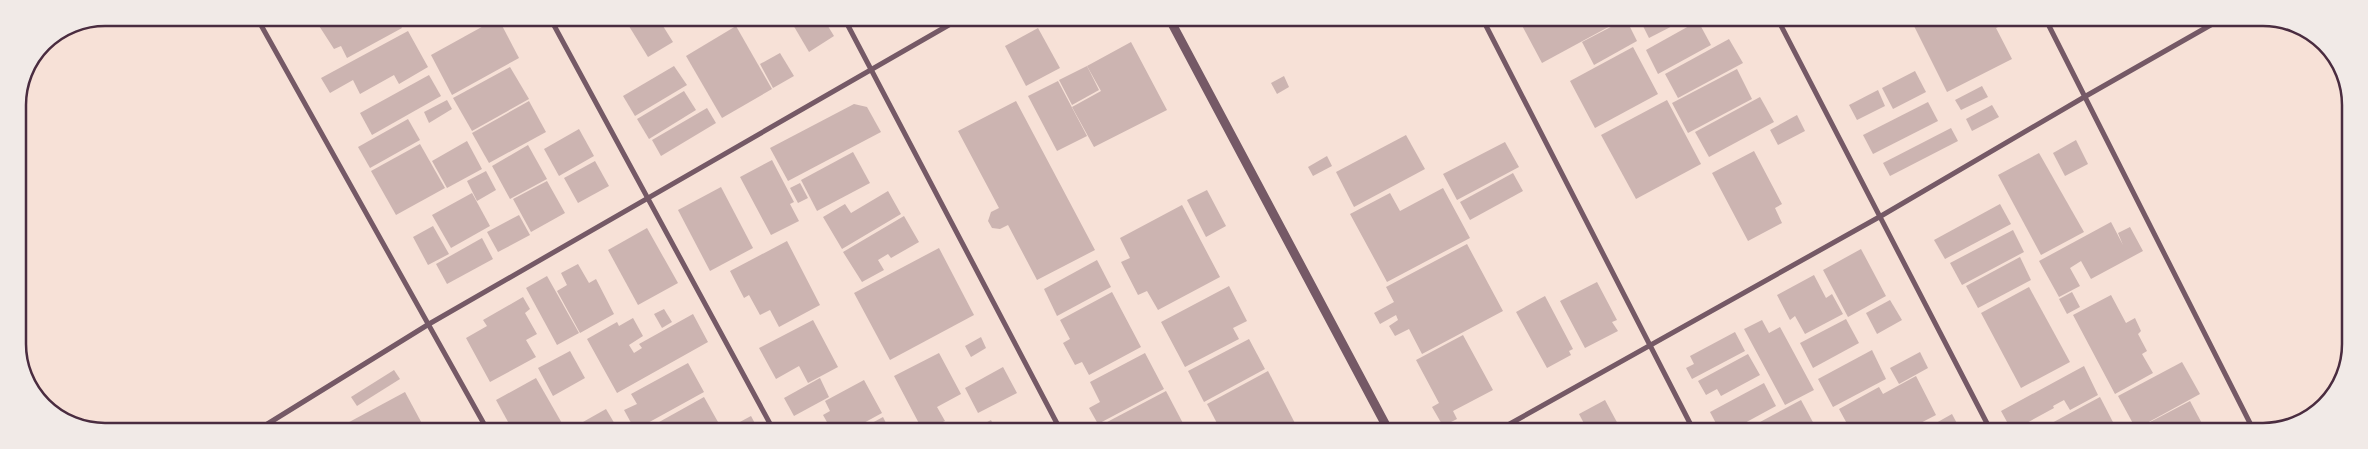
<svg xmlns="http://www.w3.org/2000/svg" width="2368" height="449" viewBox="0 0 2368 449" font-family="Inter,sans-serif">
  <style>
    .building { fill: #ccb4b1 }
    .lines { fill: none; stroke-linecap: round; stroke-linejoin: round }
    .minor { stroke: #755966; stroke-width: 5 }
    .tertiary { stroke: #755966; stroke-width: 9 }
    .rim { fill: none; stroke: #4a2c40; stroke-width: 2.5 }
  </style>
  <rect width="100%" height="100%" fill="#f7e1d7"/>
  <g class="building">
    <polygon points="314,18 396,18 402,28 347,58 341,46 334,49"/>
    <polygon points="413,18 429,18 417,24"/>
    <polygon points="498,18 519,58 452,95 431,55"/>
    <polygon points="624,18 658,18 673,42 648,57"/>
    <polygon points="714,18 734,18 719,26"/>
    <polygon points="789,18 823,18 834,36 809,52"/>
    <polygon points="868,18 884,18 872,25"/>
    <polygon points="1518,18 1625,18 1542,63"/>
    <polygon points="1639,18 1688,18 1649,38"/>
    <polygon points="1910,18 2003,18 2006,23 1996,28 2012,59 1947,92"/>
    <polygon points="1626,19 1637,41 1594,65 1582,42"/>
    <polygon points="1698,21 1711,45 1658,74 1646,50"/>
    <polygon points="736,26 772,89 722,118 686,56"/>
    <polygon points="1038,28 1060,68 1026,86 1005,46"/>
    <polygon points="408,31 428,67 399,84 394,75 360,94 353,80 330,93 321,78"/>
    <polygon points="1729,39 1743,63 1678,98 1665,74"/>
    <polygon points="1131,42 1167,110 1094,147 1072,107 1101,91 1087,66"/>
    <polygon points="1633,47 1658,94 1595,128 1570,81"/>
    <polygon points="780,53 794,76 773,88 760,64"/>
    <polygon points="674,66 687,85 635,116 623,96"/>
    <polygon points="1087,66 1099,90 1072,105 1059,80"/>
    <polygon points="510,67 529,99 472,131 453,98"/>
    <polygon points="1737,69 1752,99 1688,133 1672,103"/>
    <polygon points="1915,71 1926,92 1893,109 1882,88"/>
    <polygon points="429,75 441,96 372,135 360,113"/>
    <polygon points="1284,76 1289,87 1277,94 1271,83"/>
    <polygon points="1058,81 1087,136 1057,151 1028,96"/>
    <polygon points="1982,86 1988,97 1961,110 1955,100"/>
    <polygon points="1878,90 1885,106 1857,120 1849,105"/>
    <polygon points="684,91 696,110 649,139 637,119"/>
    <polygon points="1760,97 1774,122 1709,157 1695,132"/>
    <polygon points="447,100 452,109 429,123 424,112"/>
    <polygon points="1667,100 1701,164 1636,199 1601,135"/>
    <polygon points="529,101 546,132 489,163 472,133"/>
    <polygon points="1016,101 1095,250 1037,280 1008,225 1000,229 992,228 988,221 991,212 999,208 958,131"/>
    <polygon points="1928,102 1938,121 1873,154 1863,135"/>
    <polygon points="854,104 867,107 881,132 788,181 770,148"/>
    <polygon points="1992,105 1999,117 1972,131 1966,119"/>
    <polygon points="707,108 716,123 661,156 652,140"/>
    <polygon points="1797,115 1805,131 1778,145 1770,130"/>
    <polygon points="408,119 420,140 370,168 358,147"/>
    <polygon points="1951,128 1958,141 1890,176 1883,163"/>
    <polygon points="579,129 594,156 559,176 544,149"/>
    <polygon points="1406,135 1425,169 1354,207 1336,172"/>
    <polygon points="2076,140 2088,164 2065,176 2053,153"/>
    <polygon points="467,141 482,169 447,188 432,161"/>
    <polygon points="1505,142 1519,167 1457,200 1443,174"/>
    <polygon points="420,144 445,188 396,215 371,171"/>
    <polygon points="528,145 547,179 510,199 492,166"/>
    <polygon points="1754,151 1782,204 1775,208 1782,223 1748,241 1712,173"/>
    <polygon points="853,152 870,183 817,211 801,180"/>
    <polygon points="2039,153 2084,232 2041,255 1998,175"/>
    <polygon points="1327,156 1332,166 1313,176 1308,167"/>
    <polygon points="772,160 794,202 790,204 799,221 771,235 740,177"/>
    <polygon points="595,161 609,186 578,203 564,178"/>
    <polygon points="486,171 496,190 477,201 467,181"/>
    <polygon points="1513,173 1523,191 1470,220 1460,202"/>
    <polygon points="547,181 565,213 531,232 513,199"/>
    <polygon points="800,183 808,198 798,203 790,188"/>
    <polygon points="721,187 753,248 710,271 678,210"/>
    <polygon points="1443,188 1470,238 1387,282 1350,214 1390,193 1400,211"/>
    <polygon points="1207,190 1226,226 1206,237 1187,200"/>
    <polygon points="888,191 901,214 842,249 823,217 845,204 851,213"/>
    <polygon points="472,193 490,226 451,248 432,215"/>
    <polygon points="2000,204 2011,224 1945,259 1934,240"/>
    <polygon points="1182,205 1220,277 1158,310 1147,291 1138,295 1121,262 1130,258 1120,238"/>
    <polygon points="519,215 530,235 498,252 487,232"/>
    <polygon points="904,216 919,242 891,258 888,254 878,260 884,270 862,282 843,252"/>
    <polygon points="2111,222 2123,245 2118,233 2130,227 2143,251 2091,279 2081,261 2070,268 2080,286 2059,297 2039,261"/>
    <polygon points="433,226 449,254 428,265 413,237"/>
    <polygon points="647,228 678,283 638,305 608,250"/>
    <polygon points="2013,230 2024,252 1962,285 1950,263"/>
    <polygon points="482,238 493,259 447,284 436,264"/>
    <polygon points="787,241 820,305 779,327 770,310 760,315 749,295 744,298 730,271"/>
    <polygon points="1467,244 1503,311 1422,354 1409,329 1395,336 1389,326 1398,320 1396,315 1380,324 1374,313 1394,302 1386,287"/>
    <polygon points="939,248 974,315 890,360 854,293"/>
    <polygon points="1861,249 1886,296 1848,317 1823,270"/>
    <polygon points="2020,257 2031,280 1978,308 1966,286"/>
    <polygon points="1097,260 1111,287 1057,316 1044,289"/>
    <polygon points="578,264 589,283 596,279 614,314 580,333 557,291 567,285 561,273"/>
    <polygon points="1814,275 1826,298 1832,294 1843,314 1805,334 1795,316 1790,320 1777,295"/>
    <polygon points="547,276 579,333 557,345 526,288"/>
    <polygon points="1597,282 1617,320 1612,322 1618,331 1585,348 1560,301"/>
    <polygon points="1229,286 1247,321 1233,328 1239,339 1185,367 1161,322"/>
    <polygon points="2029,287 2070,362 2021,388 1981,313"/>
    <polygon points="1112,292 1141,347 1089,375 1082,362 1075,365 1063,343 1070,339 1060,320"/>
    <polygon points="2072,292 2080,307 2067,314 2059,299"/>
    <polygon points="2111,295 2126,323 2135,318 2141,331 2138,334 2147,351 2142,354 2153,373 2115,394 2073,315"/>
    <polygon points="1545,296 1573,349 1569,351 1571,355 1547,368 1516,312"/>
    <polygon points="523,297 530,309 525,313 537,334 526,340 536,357 490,382 466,338 487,326 483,320"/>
    <polygon points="1890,300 1902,320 1877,334 1866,313"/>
    <polygon points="664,309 672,322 662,328 654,314"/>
    <polygon points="693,314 708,342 617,393 587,339 617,322 619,326 633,318 643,336 629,345 634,353 642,348 639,344"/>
    <polygon points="1846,319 1859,343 1813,368 1800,343"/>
    <polygon points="813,320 838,367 808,383 799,366 776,379 759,348"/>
    <polygon points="1762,320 1769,333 1780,327 1814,390 1785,405 1744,329"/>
    <polygon points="1735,332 1745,351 1692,379 1686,368 1694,364 1690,356"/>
    <polygon points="1463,335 1493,390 1453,411 1457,419 1443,426 1432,407 1439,403 1416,360"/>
    <polygon points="981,337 986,348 971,357 965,346"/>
    <polygon points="1249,339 1265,369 1204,402 1188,371"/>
    <polygon points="1872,350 1886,379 1833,407 1818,379"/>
    <polygon points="570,351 585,378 553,396 538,368"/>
    <polygon points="1920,352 1928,368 1899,384 1890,368"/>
    <polygon points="939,353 961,394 937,407 945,421 923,431 894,376"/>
    <polygon points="1145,353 1164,389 1098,424 1089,408 1100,402 1090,382"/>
    <polygon points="1748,354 1760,375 1721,396 1717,389 1706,395 1698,381"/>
    <polygon points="2182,362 2200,394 2136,429 2118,396"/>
    <polygon points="688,363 704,392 635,430 624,410 637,404 631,394"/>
    <polygon points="2084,366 2098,395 2070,410 2064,400 2053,406 2054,408 2012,431 2001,411"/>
    <polygon points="1003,367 1017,393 978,413 965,388"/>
    <polygon points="394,370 400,379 357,406 351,397"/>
    <polygon points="1268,371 1299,431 1221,431 1207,404"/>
    <polygon points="1916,376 1936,415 1905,431 1851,431 1839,409 1879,387 1883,394"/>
    <polygon points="536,378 563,425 553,431 513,431 496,400"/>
    <polygon points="820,378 829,397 794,416 784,398"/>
    <polygon points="864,380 882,413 849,431 832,431 823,415 830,411 825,401"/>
    <polygon points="1764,383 1776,406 1730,431 1720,431 1710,412"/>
    <polygon points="1166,391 1186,429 1182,431 1090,431"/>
    <polygon points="405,392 426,431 342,431 340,427"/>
    <polygon points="704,397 718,422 703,431 643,431"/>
    <polygon points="2100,397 2115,426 2105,431 2037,431"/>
    <polygon points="1605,400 1619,426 1610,431 1588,431 1579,414"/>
    <polygon points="1801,400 1815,426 1805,431 1748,431 1747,429"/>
    <polygon points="2190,401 2206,431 2133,431"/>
    <polygon points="606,409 619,431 567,431"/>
    <polygon points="1952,414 1961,431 1929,431 1927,428"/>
    <polygon points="751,416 759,431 723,431"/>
    <polygon points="883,417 890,431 857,431"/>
    <polygon points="991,420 996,431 970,431"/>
    <polygon points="1319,423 1323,431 1303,431"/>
    <polygon points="2233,426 2236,431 2223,431"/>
  </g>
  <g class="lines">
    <g class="minor">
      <polyline points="257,18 488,431"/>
      <polyline points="550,18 774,431"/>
      <polyline points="844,18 1061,431"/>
      <polyline points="1482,18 1694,431"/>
      <polyline points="1777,18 1991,431"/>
      <polyline points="2045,18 2254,431"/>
      <polyline points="256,431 429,324 961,18"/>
      <polyline points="1497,431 1881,216 2086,96 2223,18"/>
    </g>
    <polyline class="tertiary" points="1169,18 1389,431"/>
  </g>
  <path d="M0 0H2368V449H0ZM105 26H2263A79 79 0 0 1 2342 105V344A79 79 0 0 1 2263 423H105A79 79 0 0 1 26 344V105A79 79 0 0 1 105 26Z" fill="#f1eae7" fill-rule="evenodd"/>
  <path class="rim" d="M105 26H2263A79 79 0 0 1 2342 105V344A79 79 0 0 1 2263 423H105A79 79 0 0 1 26 344V105A79 79 0 0 1 105 26Z"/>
</svg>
